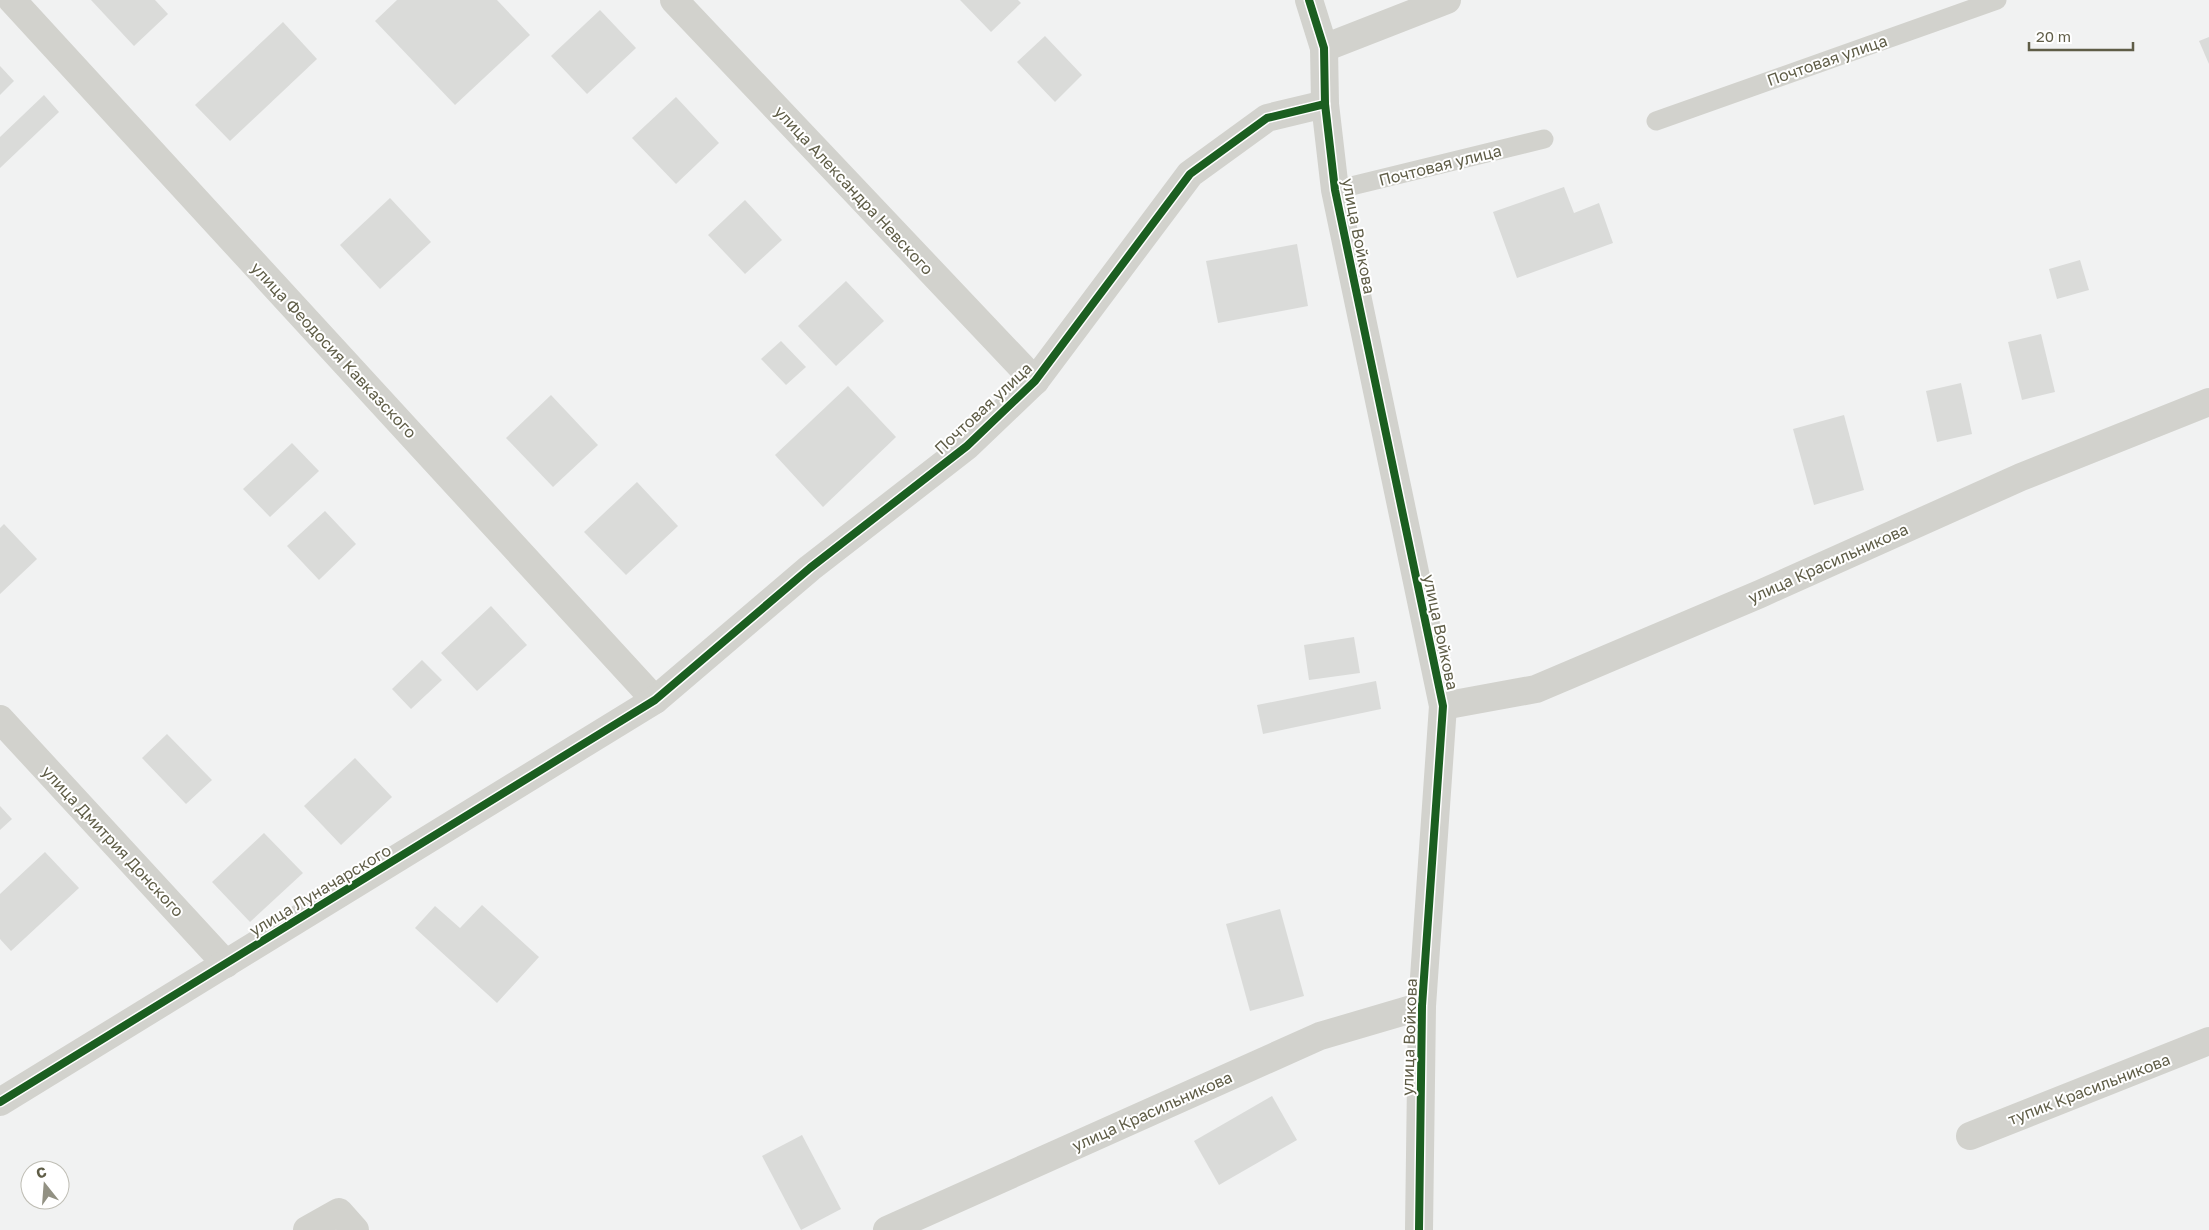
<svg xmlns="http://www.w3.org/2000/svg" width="2209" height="1230" viewBox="0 0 2209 1230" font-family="'Golos Text',sans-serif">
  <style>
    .building { fill: #dadbd9 }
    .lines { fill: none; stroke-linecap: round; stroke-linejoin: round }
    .lane { stroke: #d2d2cd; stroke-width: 19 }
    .street { stroke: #d2d2cd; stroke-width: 28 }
    .cycleway-casing { stroke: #fff; stroke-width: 11 }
    .cycleway { stroke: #1b5e20; stroke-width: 8 }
    .labels { text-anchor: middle; stroke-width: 4; stroke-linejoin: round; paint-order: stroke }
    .street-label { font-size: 16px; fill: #5f5d47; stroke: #fff }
  </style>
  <rect width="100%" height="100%" fill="#f1f2f2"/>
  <g class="building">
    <polygon points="91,0 155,0 168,14 134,46"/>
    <polygon points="397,0 497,0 530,35 455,105 375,21"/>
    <polygon points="960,0 1018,0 1021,3 991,32"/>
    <polygon points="600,10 636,48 587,94 551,56"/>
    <polygon points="283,22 317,59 230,141 195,105"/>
    <polygon points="1045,36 1082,75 1055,102 1017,62"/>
    <polygon points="2209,37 2209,64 2199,41"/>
    <polygon points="0,66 14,81 0,95"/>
    <polygon points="44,95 59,112 0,168 0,137"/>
    <polygon points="676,97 719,143 676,184 632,138"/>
    <polygon points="1564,187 1574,213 1599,203 1613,243 1517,278 1493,212"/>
    <polygon points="390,198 431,242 380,289 340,245"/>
    <polygon points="745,200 782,240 745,274 708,235"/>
    <polygon points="1297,244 1308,306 1218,323 1206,261"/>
    <polygon points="2080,260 2089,290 2057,299 2049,269"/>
    <polygon points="846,281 884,321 836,366 798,326"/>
    <polygon points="2041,334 2055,392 2022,400 2008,342"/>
    <polygon points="781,341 806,367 786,385 761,359"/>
    <polygon points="1961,383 1972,434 1937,442 1926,391"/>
    <polygon points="848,386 896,437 823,507 775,455"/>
    <polygon points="551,395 598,445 553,487 506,438"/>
    <polygon points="1844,415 1864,490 1814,505 1793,429"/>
    <polygon points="292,443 319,471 270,517 243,489"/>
    <polygon points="637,482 678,526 626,575 584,532"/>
    <polygon points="325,511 356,544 319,580 287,546"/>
    <polygon points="4,524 37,559 0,594 0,528"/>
    <polygon points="491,606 527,645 477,691 441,653"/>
    <polygon points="1354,637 1360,673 1309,680 1304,645"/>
    <polygon points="422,660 442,680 411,709 392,689"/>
    <polygon points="1376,681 1381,709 1263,734 1257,705"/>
    <polygon points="167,734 212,780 186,804 142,758"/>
    <polygon points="355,758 392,797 341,845 304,806"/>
    <polygon points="0,806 12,819 0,830"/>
    <polygon points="264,833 303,873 250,922 212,882"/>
    <polygon points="45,852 79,888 11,951 0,939 0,894"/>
    <polygon points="482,905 539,957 497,1003 415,928 435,906 460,928"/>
    <polygon points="1280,909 1304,996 1250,1011 1226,924"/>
    <polygon points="1272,1096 1297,1140 1219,1185 1194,1141"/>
    <polygon points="802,1135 841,1209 801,1230 762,1156"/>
  </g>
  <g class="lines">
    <g class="lane">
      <polyline points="1656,121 1997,0"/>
      <polyline points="1335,190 1544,139"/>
    </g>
    <g class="street">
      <polyline points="12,0 655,700"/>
      <polyline points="674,0 1035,381"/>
      <polyline points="1309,0 1324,48 1325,104 1335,190 1443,706 1422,1006 1419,1230"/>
      <polyline points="1324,48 1447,0"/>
      <polyline points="1443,706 1536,689 1760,594 2021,477 2209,402"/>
      <polyline points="0,719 226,964"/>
      <polyline points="0,1102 655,700 810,568 967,446 1035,381 1190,174 1267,118 1325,104"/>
      <polyline points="1970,1136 2209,1041"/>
      <polyline points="307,1230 339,1212 355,1230"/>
      <polyline points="887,1230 1320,1036 1422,1006"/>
    </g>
    <defs>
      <g id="cycleway">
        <polyline points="1309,0 1324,48 1325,104 1335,190 1443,706 1422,1006 1419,1230"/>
        <polyline points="0,1102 655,700 810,568 967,446 1035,381 1190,174 1267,118 1325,104"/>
      </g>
    </defs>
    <use href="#cycleway" class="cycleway-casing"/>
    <use href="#cycleway" class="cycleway"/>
  </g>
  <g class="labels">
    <g class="street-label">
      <text transform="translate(1827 60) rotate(-19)" y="6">Почтовая улица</text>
      <text transform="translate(1440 165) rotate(-14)" y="6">Почтовая улица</text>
      <text transform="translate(854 190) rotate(47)" y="6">улица Александра Невского</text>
      <text transform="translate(1359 236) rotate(79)" y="6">улица Войкова</text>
      <text transform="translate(334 350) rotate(47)" y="6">улица Феодосия Кавказского</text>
      <text transform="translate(983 408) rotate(-43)" y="6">Почтовая улица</text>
      <text transform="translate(1828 563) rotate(-24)" y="6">улица Красильникова</text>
      <text transform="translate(1441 632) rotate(78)" y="6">улица Войкова</text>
      <text transform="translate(113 841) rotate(47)" y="6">улица Дмитрия Донского</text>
      <text transform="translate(320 890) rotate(-31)" y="6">улица Луначарского</text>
      <text transform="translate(1409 1037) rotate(-88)" y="6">улица Войкова</text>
      <text transform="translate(2089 1089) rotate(-21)" y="6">тупик Красильникова</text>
      <text transform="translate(1152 1111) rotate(-24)" y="6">улица Красильникова</text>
    </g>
  </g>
  <g transform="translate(45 1185) rotate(343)"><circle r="24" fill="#ffffff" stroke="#bfbeb5"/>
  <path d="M0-4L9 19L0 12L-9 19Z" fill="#929183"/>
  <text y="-8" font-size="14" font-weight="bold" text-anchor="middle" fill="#5f5d47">С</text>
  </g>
  <path d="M2029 42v8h104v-8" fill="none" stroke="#5f5d47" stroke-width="2.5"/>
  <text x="2036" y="42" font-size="15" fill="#5f5d47" stroke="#ffffff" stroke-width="4" paint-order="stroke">20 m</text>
</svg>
